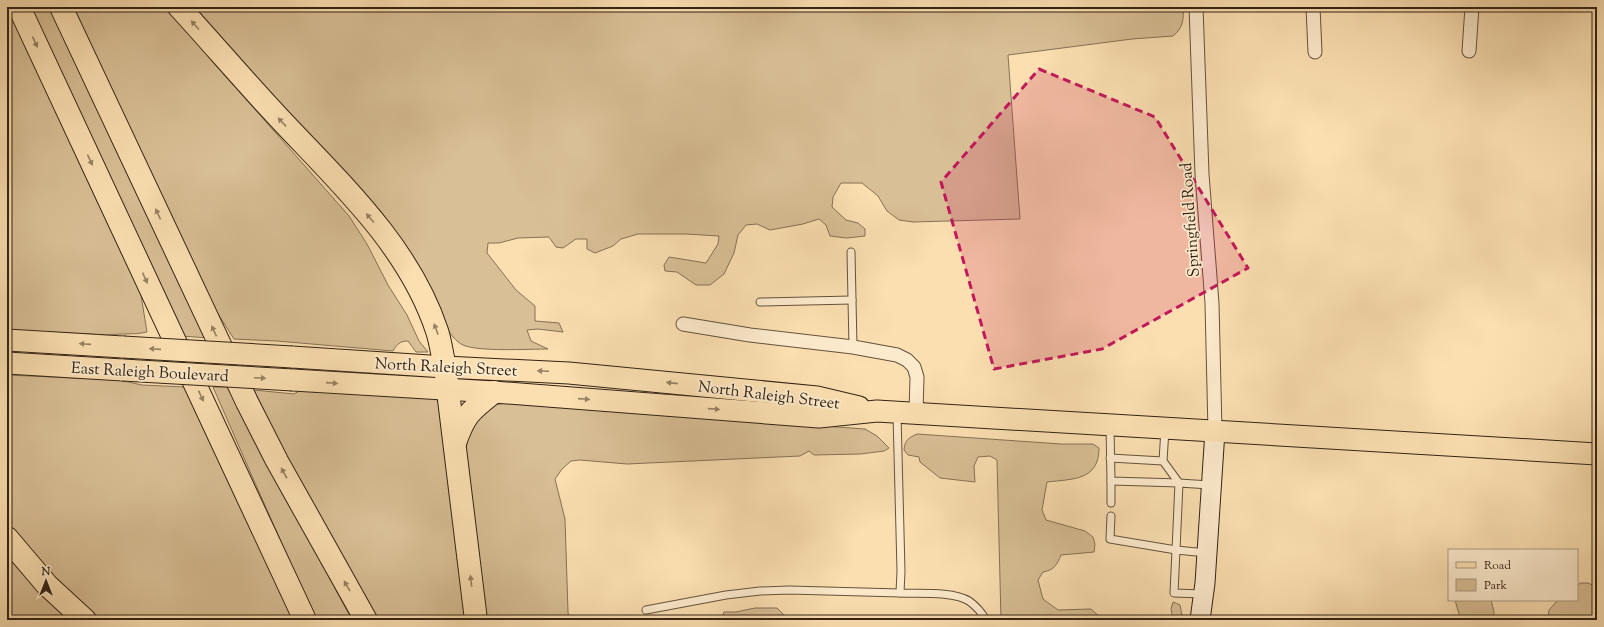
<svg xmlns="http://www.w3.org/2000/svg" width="1604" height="627" viewBox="0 0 1604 627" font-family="'Sorts Mill Goudy',serif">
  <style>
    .green { fill: #d9bf96; stroke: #867156 }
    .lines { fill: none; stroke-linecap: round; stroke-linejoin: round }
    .service-casing { stroke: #64523c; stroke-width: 9 }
    .minor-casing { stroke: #64523c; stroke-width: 15 }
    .secondary-casing { stroke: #322315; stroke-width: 21 }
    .primary-casing { stroke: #322315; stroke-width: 23 }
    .motorway-casing { stroke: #322315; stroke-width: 24 }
    .service { stroke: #fceacc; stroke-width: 7 }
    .minor { stroke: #fceacc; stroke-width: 13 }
    .secondary { stroke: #fceacc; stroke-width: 19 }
    .primary { stroke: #fbdfb1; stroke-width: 21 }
    .motorway { stroke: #fbdfb1; stroke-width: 22 }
    .primary-bridge-casing { stroke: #322315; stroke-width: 23; stroke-linecap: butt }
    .primary-bridge { stroke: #fbdfb1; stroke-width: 21 }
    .oneway { fill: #968163 }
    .marked { fill: #c2185b; fill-opacity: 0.2; stroke: #c2185b; stroke-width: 3; stroke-dasharray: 8 5; stroke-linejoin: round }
    .labels { text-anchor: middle; stroke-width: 3.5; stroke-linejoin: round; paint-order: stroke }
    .street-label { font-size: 16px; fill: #322315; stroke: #fceacc }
  </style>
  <rect width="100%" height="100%" fill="#fbdfb1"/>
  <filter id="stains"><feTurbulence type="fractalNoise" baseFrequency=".005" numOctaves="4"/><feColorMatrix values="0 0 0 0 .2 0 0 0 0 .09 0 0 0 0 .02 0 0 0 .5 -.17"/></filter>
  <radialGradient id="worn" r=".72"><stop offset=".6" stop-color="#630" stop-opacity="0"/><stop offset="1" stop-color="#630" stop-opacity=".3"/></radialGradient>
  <g class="green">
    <path d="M7,7H8L98,203L140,289L147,332C135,335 122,333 109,335L7,330Z"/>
    <polygon points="27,7 54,7 209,338 181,336"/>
    <path d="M74,7H172L208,49L207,55L349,216L367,244L388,285L407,315L419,341L428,352H416L408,341C400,341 397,344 393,351L277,341L234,339L215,309L123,116Z"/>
    <path d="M195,7H1183C1184,19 1183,28 1173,36L1132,39L1008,55L1020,219L913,222L899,220L887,211L878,196L862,183H841L833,197L832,207L846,220L858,223L865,229V236L847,238L830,236L826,225L819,219L803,224L770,230L757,224L746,225L738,235L734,253L724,274L710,285H696L677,272L665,271L664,265L669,257L706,263L718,244L719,236L686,234H638L621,239L613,246L595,253L587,249V239H576L563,248L556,247L549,237L518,238L499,243H488L487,253L516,290L535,306V321L559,323L563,332L538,329L527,330L531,341L548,349C529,349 478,352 463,345C460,344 456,340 453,337L274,97Z"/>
    <polygon points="7,375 119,380 142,385 186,387 293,620 97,620 84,608 14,537 7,526"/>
    <polygon points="213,387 227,387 352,620 316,620 259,492"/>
    <polygon points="254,390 294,394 299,391 436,398 439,404 470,620 376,620 276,436"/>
    <polygon points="507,403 865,429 877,436 889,448 884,451 860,454 814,455 809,451 800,456 627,464 580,460 571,461 562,469 555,479 565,519 568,612 569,620 484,620 464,447 479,413 493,405"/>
    <path d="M917,434L1061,444H1093L1099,448C1099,481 1072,479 1047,482L1042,510L1046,520L1085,531L1093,537L1095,544L1094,552L1061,555C1057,565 1054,570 1043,572L1038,580L1043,599L1058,610L1091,609L1103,620H1001L997,460L990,456L978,457L974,466L975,482L940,478L920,462L919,457L908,455L904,450C905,440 908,438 917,434Z"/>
    <polygon points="7,554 79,620 7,620"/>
    <polygon points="1581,583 1588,583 1597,587 1597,620 1548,620 1549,610 1558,600 1577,600 1577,585"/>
    <polygon points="1455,600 1491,600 1494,612 1493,620 1458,620 1459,614"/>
    <polygon points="1173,602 1180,605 1183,620 1173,620 1171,609"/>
    <polygon points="755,608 777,608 786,617 785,620 721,620 724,612 736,612"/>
  </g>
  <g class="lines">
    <defs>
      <g id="service">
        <polyline points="851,252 853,347"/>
        <polyline points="760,302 852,300"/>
        <path d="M897,414L901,571L900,593C919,594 952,591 969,601C976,606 982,613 986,620"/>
        <polyline points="1110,426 1111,481 1179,483"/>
        <polyline points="1110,458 1163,461 1165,429"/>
        <polyline points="1163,461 1179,483"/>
        <polyline points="1111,481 1111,503"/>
        <polyline points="1111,516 1110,539 1176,550 1179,483 1210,485"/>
        <polyline points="1203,594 1174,593 1176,550 1207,553"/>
        <polyline points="646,610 726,595 760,591 789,590 900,593"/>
      </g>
      <g id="minor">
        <polyline points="1196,7 1202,174 1212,303 1215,431"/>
        <polyline points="1313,7 1315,52"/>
        <polyline points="1469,51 1472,7"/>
        <polyline points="683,324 750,335 853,347 897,355 907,360 914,367 917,377 916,413"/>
      </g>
      <polyline id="secondary" points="1200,620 1205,583 1215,431"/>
      <g id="primary">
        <polyline points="7,340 123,347"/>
        <polyline points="292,357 445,367 569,373 817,397 859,407"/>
        <polyline points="7,363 123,370"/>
        <polyline points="293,380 494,392 819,417 877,411 1597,454"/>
      </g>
      <g id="motorway">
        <polyline points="19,7 305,620"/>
        <polyline points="61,7 247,402 277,461 366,620"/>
        <path d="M179,7C213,44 246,83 280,119C340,183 409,246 437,331C441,343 442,355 445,367L476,620"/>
        <path d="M455,443C465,414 470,411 494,392"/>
        <polyline points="7,538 47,585 85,620"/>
      </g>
    </defs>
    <use href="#service" class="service-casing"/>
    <use href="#minor" class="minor-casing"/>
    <use href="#secondary" class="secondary-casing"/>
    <use href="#primary" class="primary-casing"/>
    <use href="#motorway" class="motorway-casing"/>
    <use href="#service" class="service"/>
    <use href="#minor" class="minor"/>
    <use href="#secondary" class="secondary"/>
    <use href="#primary" class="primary"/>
    <use href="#motorway" class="motorway"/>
    <defs>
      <g id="primary-bridge">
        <polyline points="123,347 292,357"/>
        <polyline points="123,370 293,380"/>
      </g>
    </defs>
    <use href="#primary-bridge" class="primary-bridge-casing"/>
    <use href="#primary-bridge" class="primary-bridge"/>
  </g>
  <defs><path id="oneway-solid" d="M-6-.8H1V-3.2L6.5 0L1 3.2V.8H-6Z"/></defs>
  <g class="oneway">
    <use href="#oneway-solid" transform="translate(195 25) rotate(-132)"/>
    <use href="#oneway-solid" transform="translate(35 42) rotate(65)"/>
    <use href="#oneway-solid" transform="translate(282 122) rotate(-133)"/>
    <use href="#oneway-solid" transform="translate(90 160) rotate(65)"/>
    <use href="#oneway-solid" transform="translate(158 214) rotate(-115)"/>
    <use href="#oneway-solid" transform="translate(370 218) rotate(-130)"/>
    <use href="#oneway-solid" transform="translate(145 278) rotate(65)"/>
    <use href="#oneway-solid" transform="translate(436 329) rotate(-110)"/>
    <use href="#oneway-solid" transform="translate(214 331) rotate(-115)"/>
    <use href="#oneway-solid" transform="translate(85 344) rotate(-176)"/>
    <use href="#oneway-solid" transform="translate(155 349) rotate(-176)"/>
    <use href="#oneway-solid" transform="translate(543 371) rotate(-177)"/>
    <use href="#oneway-solid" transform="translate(260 378) rotate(3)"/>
    <use href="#oneway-solid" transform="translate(332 383) rotate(4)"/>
    <use href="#oneway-solid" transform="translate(672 383) rotate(-174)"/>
    <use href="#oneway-solid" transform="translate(201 396) rotate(65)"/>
    <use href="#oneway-solid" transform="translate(584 399) rotate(4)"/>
    <use href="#oneway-solid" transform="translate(714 409) rotate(4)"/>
    <use href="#oneway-solid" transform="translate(284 473) rotate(-119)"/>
    <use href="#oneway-solid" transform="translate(471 581) rotate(-97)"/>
    <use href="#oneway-solid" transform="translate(347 586) rotate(-120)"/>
  </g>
  <path class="marked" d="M1039,69L1155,117L1248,268L1102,349L994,369L941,182Z"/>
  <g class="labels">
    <g class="street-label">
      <text transform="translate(1189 220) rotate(-94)" y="6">Springfield Road</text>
      <text transform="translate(446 366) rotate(3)" y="6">North Raleigh Street</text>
      <text transform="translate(150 371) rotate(3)" y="6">East Raleigh Boulevard</text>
      <text transform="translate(769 394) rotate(7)" y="6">North Raleigh Street</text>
    </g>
  </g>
  <rect width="1604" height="627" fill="none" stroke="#fbdfb1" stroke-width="24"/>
  <rect x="8" y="8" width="1588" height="611" fill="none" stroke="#322315" stroke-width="2"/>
  <rect x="12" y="12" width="1580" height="603" fill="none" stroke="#322315"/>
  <rect x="1448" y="549" width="130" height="52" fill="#fceacc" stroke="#ab9a83"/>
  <rect x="1456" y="562" width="20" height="6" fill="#fbdfb1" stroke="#ab9a83"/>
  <text x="1484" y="569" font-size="12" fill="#322315">Road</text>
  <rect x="1456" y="579" width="20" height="12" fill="#d9bf96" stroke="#ab9a83"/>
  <text x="1484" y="589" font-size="12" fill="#322315">Park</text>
  <g transform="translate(46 581)" stroke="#fceacc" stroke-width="3" paint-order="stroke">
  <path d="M0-3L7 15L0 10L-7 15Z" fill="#322315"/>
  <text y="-6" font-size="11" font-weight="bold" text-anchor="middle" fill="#322315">N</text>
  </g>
  <rect width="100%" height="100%" filter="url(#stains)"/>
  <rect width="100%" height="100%" fill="url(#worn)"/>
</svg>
